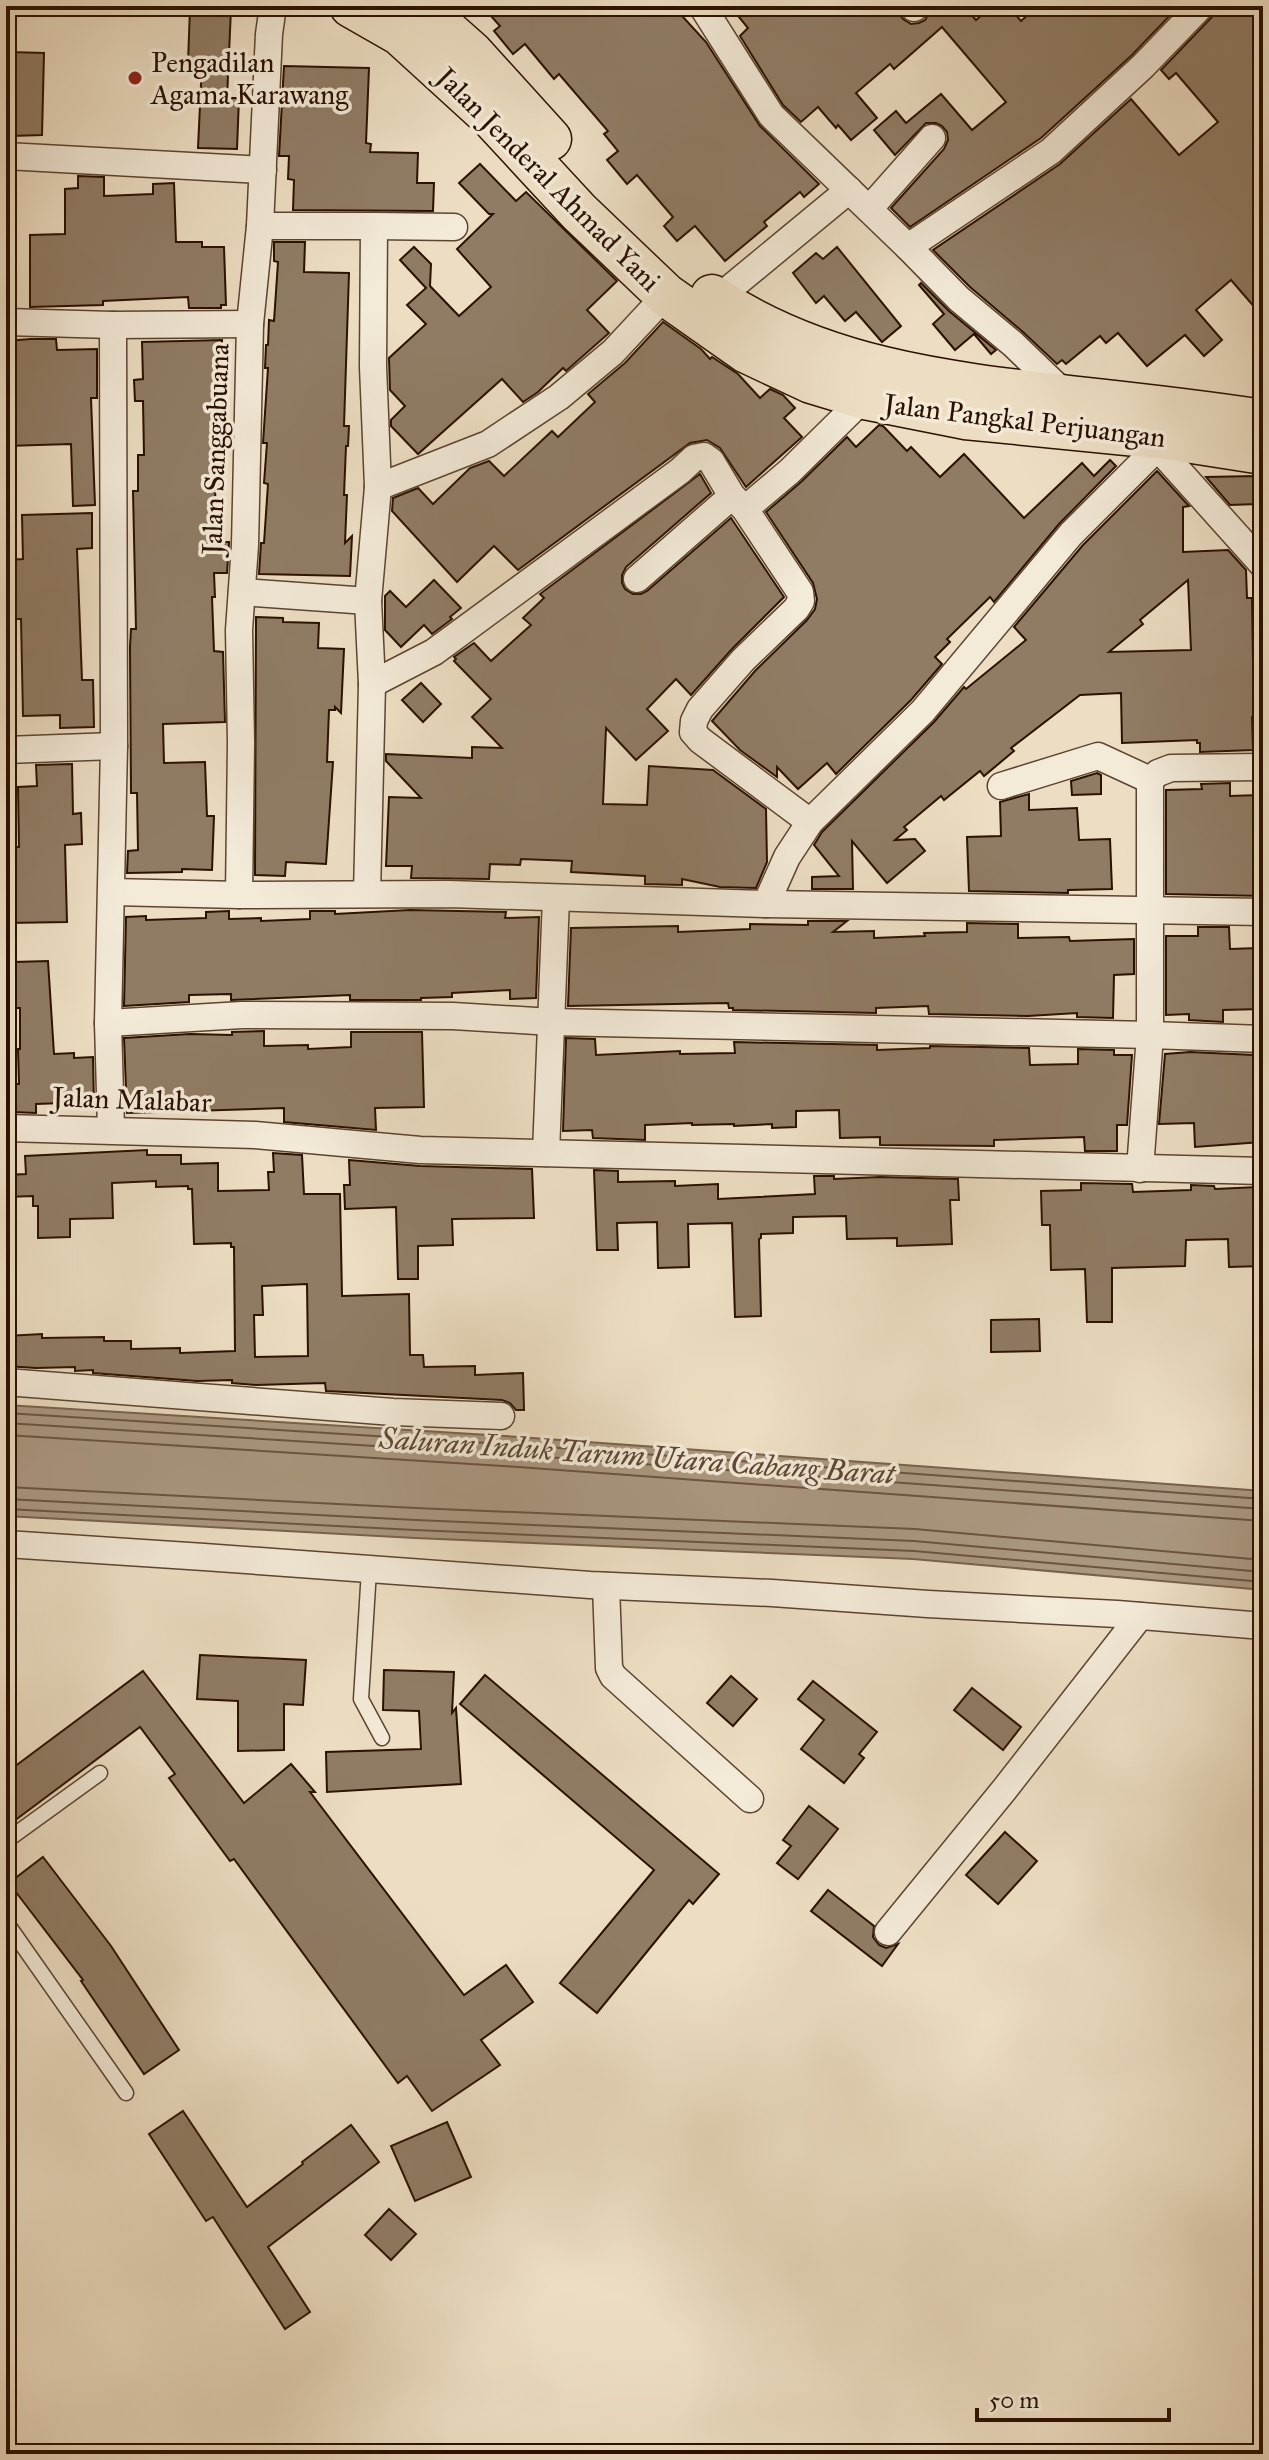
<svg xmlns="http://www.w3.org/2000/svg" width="1269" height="2460" viewBox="0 0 1269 2460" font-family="'IM FELL Great Primer',serif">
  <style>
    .water { fill: #ab9881; stroke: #78624d; stroke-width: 2 }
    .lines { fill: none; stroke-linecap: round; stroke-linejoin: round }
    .shore { stroke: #6b5440; stroke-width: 2 }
    .building { fill: #907c65; stroke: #2b1100; stroke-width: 2; fill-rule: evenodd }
    .service-casing { stroke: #5c4431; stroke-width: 17 }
    .minor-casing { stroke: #5c4431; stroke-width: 29 }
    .primary-casing { stroke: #2b1100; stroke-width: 45 }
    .service { stroke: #f3ead8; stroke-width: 14 }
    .minor { stroke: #f3ead8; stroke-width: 26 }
    .primary { stroke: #eddec3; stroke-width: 42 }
    .poi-dot { fill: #8f2418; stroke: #f3ead8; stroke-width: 3 }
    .labels { text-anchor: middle; stroke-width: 7; stroke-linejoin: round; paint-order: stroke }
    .poi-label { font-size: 28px; fill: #2b1100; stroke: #f3ead8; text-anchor: start }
    .street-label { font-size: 28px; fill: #2b1100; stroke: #f3ead8 }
    .water-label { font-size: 30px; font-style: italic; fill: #5e4734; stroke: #f3ead8 }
  </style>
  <rect width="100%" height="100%" fill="#eddec3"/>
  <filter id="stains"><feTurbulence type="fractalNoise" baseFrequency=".0025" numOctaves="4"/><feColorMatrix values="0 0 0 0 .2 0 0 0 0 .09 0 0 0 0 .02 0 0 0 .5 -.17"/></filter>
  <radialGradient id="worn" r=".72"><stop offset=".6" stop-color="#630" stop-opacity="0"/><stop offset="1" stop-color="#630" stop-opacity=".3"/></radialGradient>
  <polygon class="water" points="6,1405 505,1436 1263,1491 1263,1590 913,1559 415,1538 6,1516"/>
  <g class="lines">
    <g class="shore">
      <polyline points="6,1413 504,1444 1263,1499"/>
      <polyline points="6,1423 504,1454 1263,1509"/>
      <polyline points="6,1435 503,1466 1263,1521"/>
      <polyline points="6,1487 416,1508 915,1529 1263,1560"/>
      <polyline points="6,1499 416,1520 914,1541 1263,1572"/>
      <polyline points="6,1509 415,1530 914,1551 1263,1582"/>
    </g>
  </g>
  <g class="building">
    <polygon points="482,6 673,6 706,42 760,126 819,184 804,197 800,192 764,222 767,226 725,261 695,226 677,241 664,226 673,217 637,175 627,184 607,160 618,151 604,134 608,131 559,74 554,79 525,44 513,54 494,31 500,26"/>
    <polygon points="730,6 893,6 903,19 911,24 919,23 925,20 929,13 930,6 967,6 965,8 976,20 992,6 1008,6 1021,21 1038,6 1179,6 1132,55 1041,138 910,227 891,208 944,149 948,140 947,132 942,126 936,123 926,123 895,155 874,130 896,111 906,123 941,94 972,130 1006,102 942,27 894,69 890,64 856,93 877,118 851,140 838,125 836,128 818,107 801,122 783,105 740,36 748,28"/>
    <polygon points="1217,6 1263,6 1263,317 1231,280 1196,310 1222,340 1204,356 1185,335 1147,366 1118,333 1106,343 1100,336 1066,364 1062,360 1057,364 1023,332 970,287 933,250 1060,164 1131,99 1179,155 1218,122 1176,73 1169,79 1161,70 1212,17"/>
    <polygon points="190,8 231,9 227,98 239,98 237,149 198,148 202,63 188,63"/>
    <polygon points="9,52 44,53 42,135 11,136 10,85 8,85"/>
    <polygon points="284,66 369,68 366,143 371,144 370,152 418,153 417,183 434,183 433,211 293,210 294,180 288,179 289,156 279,156"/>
    <polygon points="480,164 516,201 526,192 617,281 587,310 609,333 566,371 563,368 538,392 523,402 502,379 418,454 391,426 391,420 405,406 390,390 389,358 426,324 407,305 426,288 400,260 414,247 431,264 430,286 459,316 491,287 457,249 493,214 489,214 459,183"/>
    <polygon points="78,176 104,177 104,196 153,194 153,184 174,183 176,242 202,242 202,247 224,247 226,305 221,305 221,308 189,308 188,297 103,301 103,305 30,307 30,235 65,234 65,189 78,188"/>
    <polygon points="274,242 305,242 304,272 349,273 344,426 349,426 348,446 346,446 344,495 347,495 345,543 352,536 350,576 259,574 261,543 264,543 268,484 264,483 267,443 263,443 268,368 265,368 266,345 268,345 269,320 274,321 278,262 274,261"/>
    <polygon points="837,247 901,326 882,342 856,312 845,321 824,296 816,303 793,273 816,253 823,259"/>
    <polygon points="921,283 949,311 996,350 991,354 974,334 955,350 933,324 944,314 919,285"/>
    <polygon points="663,322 701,349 710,359 712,357 738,374 760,398 770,389 783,395 795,408 784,418 802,437 746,487 720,448 707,440 690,443 518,570 494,546 457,582 392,511 393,498 418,488 433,504 470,468 489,461 504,476 552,431 558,437 595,402 588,394 625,363"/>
    <polygon points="31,339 56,339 57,350 97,349 97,398 91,398 95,505 73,506 71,444 6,446 6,341"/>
    <polygon points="222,340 222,358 214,358 219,486 215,486 216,531 219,531 219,542 229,542 229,544 227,573 214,573 215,597 212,597 214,651 223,652 225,722 163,724 164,763 205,762 207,816 214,816 212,870 182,869 182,872 127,873 128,851 138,850 137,793 131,793 130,647 131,629 136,629 133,491 138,491 138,455 144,455 143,401 135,401 134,380 143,379 142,342"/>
    <polygon points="879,425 883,426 907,451 911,447 940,477 964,454 1024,518 1082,463 1094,476 1110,460 1116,466 1059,524 994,602 990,597 947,639 950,642 935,657 942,664 911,700 836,774 827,763 798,789 777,767 777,777 740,750 712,721 755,671 807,620 815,609 817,599 813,583 766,512 801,482 847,437 856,447"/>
    <path d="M1157,471L1189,506L1183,507V552L1228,550L1246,570L1247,598H1252L1253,662L1263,661V686H1259L1260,717H1252L1253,750L1200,752V743H1197V740L1122,743L1121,693L1080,695L1011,748L1014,751L984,776L980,771L944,800L941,796L904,827L907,830L895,840L915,839L925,851L887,883L852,841L853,889H812V877L839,876L814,845L822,832L934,722L964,687L966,689L1026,640L1014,627L1083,545ZM1188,580L1191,650L1109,652L1143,624L1140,620Z"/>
    <polygon points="700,474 711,493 626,567 622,575 622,583 625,589 633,594 641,594 647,591 731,518 784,597 732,649 691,695 676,679 647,709 668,731 636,760 606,728 603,804 647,805 649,766 713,770 766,809 767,862 756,888 720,887 682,879 682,885 645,884 645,876 571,872 572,861 521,859 520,865 490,864 489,879 411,878 412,866 386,866 389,797 421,798 386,761 386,754 472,758 472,747 502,748 472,717 491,699 454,661 456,659 454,657 474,643 491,661 531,625 523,618 544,598 540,594"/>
    <polygon points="1256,476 1257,504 1230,505 1206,477"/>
    <polygon points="92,513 92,548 77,549 82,680 93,680 94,727 60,728 60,715 23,716 21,619 6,619 6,560 23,559 22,515"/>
    <polygon points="434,580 461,608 450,617 452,619 432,634 424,625 401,647 385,630 385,596 390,591 406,607"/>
    <polygon points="256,617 283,618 283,622 319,623 318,648 344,649 341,713 335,707 335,710 329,710 327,762 333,762 326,864 286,862 285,876 255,875"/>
    <polygon points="421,683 441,704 423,722 402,700"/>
    <polygon points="72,764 73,814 81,813 82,844 65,845 67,922 6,923 6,847 19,847 18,787 37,786 36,765"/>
    <polygon points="1097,773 1101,775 1101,794 1072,795 1071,781"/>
    <polygon points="1230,783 1230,796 1260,795 1263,896 1166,894 1166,790 1202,789 1201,784"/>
    <polygon points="1029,794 1029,810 1077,808 1079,840 1110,839 1112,889 1068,890 1068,893 969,891 967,837 1001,836 1000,802"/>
    <polygon points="410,910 506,912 505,918 539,917 536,998 510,999 510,990 452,993 452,997 421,998 421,1000 350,1000 350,995 231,1000 231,994 189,995 189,1002 124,1006 126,917 146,916 146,920 206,918 206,912 229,911 229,919 261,918 261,921 310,919 310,911 335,911 335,914"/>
    <polygon points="808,921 847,921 833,932 874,931 874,938 925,936 924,933 967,932 967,923 1018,924 1018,938 1069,937 1070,941 1134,939 1134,974 1114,975 1113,1018 1077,1017 1077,1013 1028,1016 929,1014 928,1006 876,1008 876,1013 733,1010 733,1008 729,1008 728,1003 568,1006 571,928 678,926 678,932 750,929 750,924 808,925"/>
    <polygon points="1198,927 1229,927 1230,949 1258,948 1261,1009 1223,1010 1223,1022 1189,1020 1189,1014 1166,1015 1166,936 1198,936"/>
    <polygon points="48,961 54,1054 74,1053 74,1058 93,1057 94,1106 89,1106 89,1102 36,1104 36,1113 13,1112 12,1084 19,1084 18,1049 20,1049 20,1008 16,1008 14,962"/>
    <polygon points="264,1031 264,1046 308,1045 308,1049 351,1047 351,1032 422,1032 424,1107 375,1108 376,1130 284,1122 284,1108 127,1113 124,1038 190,1034 232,1035 232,1032"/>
    <polygon points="566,1038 595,1039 596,1055 680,1051 680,1054 735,1053 734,1042 877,1045 877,1050 930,1048 930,1046 1029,1048 1030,1065 1078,1064 1078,1049 1114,1050 1114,1055 1132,1055 1127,1125 1117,1125 1117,1151 1085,1151 1084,1137 994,1140 994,1146 880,1145 880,1137 840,1138 839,1110 796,1111 796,1127 772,1128 772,1124 734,1126 734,1124 692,1125 692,1123 645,1125 645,1140 593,1138 592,1130 563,1131"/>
    <polygon points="1190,1052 1254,1055 1255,1105 1260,1104 1261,1142 1195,1147 1194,1123 1159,1124 1165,1054"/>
    <path d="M147,1150V1155H181V1164L218,1163V1191L269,1190L268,1172H274L273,1153L302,1155L304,1194H340L342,1296L409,1294L410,1355H423L424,1367L475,1366V1375L523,1373L524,1410H516L510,1403L502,1400L326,1391L325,1383L256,1385L232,1383V1380L197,1381L93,1373V1370L75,1371V1367L36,1368L6,1366V1336L42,1334V1338L104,1337V1341H131V1349L180,1348V1353L235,1351L234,1247H231V1243L194,1244L192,1189H188V1186L156,1187V1181L112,1183L113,1218L70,1219V1237L38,1238V1206H33V1196L6,1197V1175L26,1174L25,1156ZM307,1284L308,1356L255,1357L254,1315H263L262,1286Z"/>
    <polygon points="349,1160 420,1166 532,1169 534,1218 452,1219 453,1245 418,1246 418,1279 398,1279 396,1207 345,1209 344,1185 350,1185"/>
    <polygon points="594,1170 618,1171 618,1182 675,1181 675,1186 718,1184 718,1199 815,1194 814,1176 834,1176 834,1179 880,1177 958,1179 959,1200 950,1200 952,1244 897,1246 897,1238 847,1239 846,1216 793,1217 793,1233 761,1234 761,1238 759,1239 761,1316 735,1317 732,1223 688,1224 689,1267 658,1268 657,1222 617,1223 618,1250 597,1250"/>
    <polygon points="1081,1183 1132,1184 1133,1192 1191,1190 1191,1185 1214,1186 1215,1189 1258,1187 1259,1225 1263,1225 1263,1266 1229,1267 1228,1239 1186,1240 1185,1266 1112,1268 1112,1322 1087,1322 1085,1269 1051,1270 1050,1225 1042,1225 1041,1191 1081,1190"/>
    <polygon points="1039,1319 1040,1351 991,1352 991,1320"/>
    <polygon points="200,1655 306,1660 303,1705 284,1704 284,1750 238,1751 238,1701 197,1699"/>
    <polygon points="384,1670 454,1672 452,1713 456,1708 461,1784 327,1792 326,1752 421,1749 419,1711 383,1710"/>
    <polygon points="143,1671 244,1803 291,1764 315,1792 310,1792 464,1995 506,1965 533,2002 481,2040 500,2065 432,2111 407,2076 398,2083 234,1859 230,1861 169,1778 175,1774 140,1727 6,1827 6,1773"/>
    <polygon points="485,1675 719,1874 693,1904 689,1900 597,2013 560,1983 654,1870 460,1704"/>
    <polygon points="731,1676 757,1699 733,1726 707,1703"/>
    <polygon points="813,1681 877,1732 859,1754 864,1758 844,1783 801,1749 824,1720 798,1699"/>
    <polygon points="972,1688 1021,1727 1003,1750 954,1710"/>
    <polygon points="809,1806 838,1829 798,1879 777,1863 791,1846 783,1840"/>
    <polygon points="1005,1832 1037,1861 998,1904 966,1875"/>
    <polygon points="43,1857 111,1946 179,2050 144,2074 81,1981 83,1980 9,1883"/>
    <polygon points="828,1890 874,1926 873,1937 879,1945 886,1948 898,1944 882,1966 811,1911"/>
    <polygon points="183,2111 247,2207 303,2164 302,2162 351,2125 379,2162 268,2247 310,2312 285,2329 213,2217 206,2221 149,2134"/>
    <polygon points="447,2122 471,2177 415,2201 391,2146"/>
    <polygon points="389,2209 416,2234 391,2260 365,2235"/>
  </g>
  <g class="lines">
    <defs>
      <g id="service">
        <polyline points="369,1570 361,1699 382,1738"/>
        <polyline points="6,1841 100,1773"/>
        <polyline points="6,1922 126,2093"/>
      </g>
      <g id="minor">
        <polyline points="702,6 771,115 908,247 1051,151 1143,66 1201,6"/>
        <polyline points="912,6 914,8"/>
        <polyline points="6,156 263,170"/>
        <polyline points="870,208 932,138"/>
        <polyline points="260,226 374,226 373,367 378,487 368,601 372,684 367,894"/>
        <polyline points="374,226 454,227"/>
        <polyline points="908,247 959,299 1013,344 1067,396"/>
        <polyline points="717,299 849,190"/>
        <polyline points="6,322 113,325 250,324"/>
        <polyline points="1158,448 1263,565"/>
        <polyline points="378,487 488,444 559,397 613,352 666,295"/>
        <polyline points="745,509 790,471 864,398"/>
        <polyline points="637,579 732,496"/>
        <polyline points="242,592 368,601"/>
        <polyline points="372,684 434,652 680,471 694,458 704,456 711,461 732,496 745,509 800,592 801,601 796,609 743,660 700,709 694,721 693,732 700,740 810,822"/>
        <polyline points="6,750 114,746"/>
        <polyline points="1001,786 1098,756 1150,780"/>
        <polyline points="112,892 239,895 449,894 766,904 1263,912"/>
        <polyline points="239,895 241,743 239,630 245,545 250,324 260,226 269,34 273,6"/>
        <polyline points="766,904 787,857 810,822 923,711 1071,534 1167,438"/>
        <polyline points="108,1023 242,1015 453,1016 552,1022 1150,1035 1263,1039"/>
        <polyline points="6,1128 255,1135 420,1150 1263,1171"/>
        <polyline points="111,1129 108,1023 114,746 113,325"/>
        <polyline points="546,1153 556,898"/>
        <polyline points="1140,1169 1150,1035 1150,780 1158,773 1171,768 1263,767"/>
        <polyline points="6,1382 393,1412 501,1416"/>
        <polyline points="6,1544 204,1557 590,1585 772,1593 928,1604 1117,1614 1263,1626"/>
        <polyline points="606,1586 609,1668 613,1676 750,1799"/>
        <polyline points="888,1932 1004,1790 1140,1616"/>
      </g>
      <g id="primary">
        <polyline points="351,6 400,34 492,118 579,212 666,295 747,352 811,382 864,398 965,418 1167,438 1263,453"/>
        <polyline points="419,6 472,53 550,139"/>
        <path d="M712,296C820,368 944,383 1070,397C1135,404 1199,411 1263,421"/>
      </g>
    </defs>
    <use href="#service" class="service-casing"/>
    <use href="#minor" class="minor-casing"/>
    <use href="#primary" class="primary-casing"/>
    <use href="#service" class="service"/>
    <use href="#minor" class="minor"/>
    <use href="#primary" class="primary"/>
  </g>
  <circle class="poi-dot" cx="135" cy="78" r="8"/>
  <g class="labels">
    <g class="poi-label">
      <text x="151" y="72">Pengadilan<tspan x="151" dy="32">Agama Karawang</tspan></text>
    </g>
    <g class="street-label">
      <text transform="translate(549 179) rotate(45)" y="10">Jalan Jenderal Ahmad Yani</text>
      <text transform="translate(1025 420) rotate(7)" y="10">Jalan Pangkal Perjuangan</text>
      <text transform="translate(215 449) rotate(-88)" y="10">Jalan Sanggabuana</text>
      <text transform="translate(132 1099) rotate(2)" y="10">Jalan Malabar</text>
    </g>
    <g class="water-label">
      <text transform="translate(637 1456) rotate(4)" y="10">Saluran Induk Tarum Utara Cabang Barat</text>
    </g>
  </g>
  <rect width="1269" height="2460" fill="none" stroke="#eddec3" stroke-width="32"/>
  <rect x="8" y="8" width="1253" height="2444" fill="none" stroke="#2b1100" stroke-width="4"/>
  <rect x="16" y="16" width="1237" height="2428" fill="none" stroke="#2b1100" stroke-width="2"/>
  <path d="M977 2408v12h192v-12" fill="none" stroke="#2b1100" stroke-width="4"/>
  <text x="989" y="2408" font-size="24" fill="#2b1100" stroke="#f3ead8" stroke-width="6" paint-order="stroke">50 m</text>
  <rect width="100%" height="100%" filter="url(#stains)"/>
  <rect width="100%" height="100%" fill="url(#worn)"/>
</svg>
